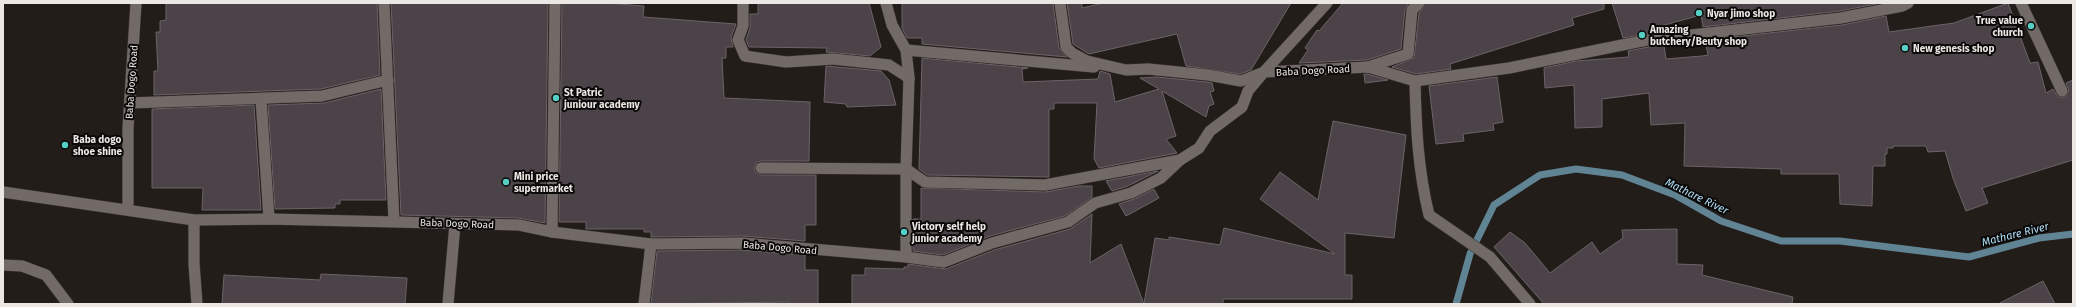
<svg xmlns="http://www.w3.org/2000/svg" width="2076" height="307" viewBox="0 0 2076 307" font-family="'Fira Sans',sans-serif">
  <style>
    .lines { fill: none; stroke-linecap: round; stroke-linejoin: round }
    .stream { stroke: #608494; stroke-width: 7 }
    .building { fill: #4b4347; stroke: #6b6367 }
    .service-casing { stroke: #3d3836; stroke-width: 12 }
    .minor-casing { stroke: #3d3836; stroke-width: 12 }
    .tertiary-casing { stroke: #3d3836; stroke-width: 12 }
    .service { stroke: #726a66; stroke-width: 11 }
    .minor { stroke: #726a66; stroke-width: 11 }
    .tertiary { stroke: #726a66; stroke-width: 11 }
    .poi-dot { fill: #56cec4; stroke: #0a0807; stroke-width: 1.5 }
    .labels { text-anchor: middle; stroke-width: 4; stroke-linejoin: round; paint-order: stroke }
    .poi-label { font-size: 10px; font-weight: bold; fill: #ebe7e5; stroke: #0a0807; text-anchor: start }
    .street-label { font-size: 10px; fill: #ebe7e5; stroke: #0a0807 }
    .water-label { font-size: 11px; font-style: italic; fill: #aedcf5; stroke: #0a0807 }
  </style>
  <rect width="100%" height="100%" fill="#231d1a"/>
  <g class="lines">
    <polyline class="stream" points="1456,304 1470,254 1494,205 1540,175 1576,169 1622,175 1675,195 1721,221 1781,241 1840,241 1969,257 2039,238 2073,234"/>
  </g>
  <g class="building">
    <polygon points="166,3 377,3 380,75 321,89 154,95 154,71 158,71 156,32 160,32 160,21 166,20"/>
    <polygon points="391,3 548,3 545,223 518,218 401,215"/>
    <polygon points="562,3 606,3 644,6 643,17 736,24 731,38 733,47 726,47 726,58 722,58 724,98 810,102 809,161 761,161 757,162 754,168 755,172 761,175 816,175 816,225 805,225 805,241 742,236 651,237 651,232 644,232 644,229 586,229 586,222 559,222"/>
    <polygon points="758,3 869,3 881,47 870,56 826,52 827,48 749,47 746,40 750,28 750,14 758,14"/>
    <polygon points="902,3 1053,3 1059,48 1067,57 922,44 922,38 907,38 902,28"/>
    <polygon points="1067,3 1082,3 1082,8 1103,3 1291,3 1251,70 1240,74 1186,66 1177,34 1089,54 1073,44"/>
    <polygon points="1343,3 1409,3 1405,9 1401,49 1367,60 1299,63 1308,50 1305,48 1317,30 1319,31"/>
    <polygon points="1426,3 1604,3 1604,9 1572,18 1574,25 1450,64 1451,69 1416,74 1392,67 1414,58 1419,13"/>
    <polygon points="1612,3 1881,3 1840,11 1703,27 1701,15 1661,26 1662,31 1623,38"/>
    <polygon points="2008,3 2030,63 2038,62 2046,93 2053,89 2058,97 2065,97 2069,91 2066,83 2073,80 2073,160 1982,188 1988,203 1966,211 1953,178 1945,151 1928,152 1926,146 1893,146 1893,148 1887,148 1887,154 1885,154 1885,166 1873,166 1872,206 1840,204 1839,174 1781,174 1781,169 1684,166 1685,123 1651,125 1649,93 1602,99 1602,127 1575,128 1574,85 1545,88 1544,68 1576,61 1629,57 1628,51 1648,47 1664,45 1666,59 1702,56 1708,55 1705,40 1842,25 1886,16 1889,32 1954,23"/>
    <polygon points="922,58 1028,68 1022,69 1023,82 1098,79 1100,71 1110,74 1115,102 1159,89 1140,78 1157,77 1207,82 1212,83 1214,91 1210,92 1214,104 1209,106 1206,117 1162,91 1176,136 1166,139 1177,153 1099,168 1094,159 1097,103 1054,103 1054,109 1049,109 1049,177 927,175 919,169"/>
    <polygon points="826,66 881,71 889,80 896,105 847,107 846,104 824,102"/>
    <polygon points="1364,74 1367,74 1388,80 1365,83"/>
    <polygon points="1497,77 1503,122 1493,124 1494,130 1463,134 1464,141 1436,144 1429,86"/>
    <polygon points="381,89 386,200 340,200 340,204 335,204 335,208 275,209 268,105 324,103"/>
    <polygon points="254,105 261,210 202,210 203,188 152,188 152,109"/>
    <polygon points="1333,121 1406,135 1394,238 1345,233 1345,275 1352,275 1352,299 1223,299 1223,304 1144,304 1155,238 1169,240 1169,237 1220,245 1224,228 1335,254 1260,199 1280,172 1318,200"/>
    <polygon points="1158,171 1128,186 1112,191 1106,181"/>
    <polygon points="1079,186 1092,186 1092,197 1065,216 990,236 943,255 913,251 913,219 921,219 921,188 1045,192"/>
    <polygon points="1154,189 1159,198 1126,216 1119,204 1134,199"/>
    <polygon points="1092,214 1090,263 1121,244 1144,304 852,304 852,275 865,275 865,268 904,269 904,267 908,267 908,264 946,269 994,250 1070,229"/>
    <polygon points="1677,229 1677,264 1703,265 1702,275 1793,297 1792,304 1544,304 1494,247 1510,232 1525,243 1550,273 1592,242 1600,254 1623,238 1622,230"/>
    <polygon points="742,250 805,255 805,270 818,270 818,304 789,304 789,302 651,304 657,251"/>
    <polygon points="321,274 407,278 405,304 222,304 224,275 320,280"/>
    <polygon points="2043,281 2055,304 1998,304"/>
  </g>
  <g class="lines">
    <defs>
      <g id="service">
        <polyline points="194,220 194,264 197,304"/>
        <polyline points="3,265 22,266 46,275 68,304"/>
        <polyline points="448,304 455,224"/>
      </g>
      <g id="minor">
        <polyline points="384,3 394,221"/>
        <polyline points="743,3 743,26 738,40 745,56 786,62 833,59 889,65 909,78"/>
        <polyline points="886,3 892,25 906,50 909,78 906,169 906,257"/>
        <polyline points="1060,3 1066,47 1072,53 1087,61 1126,70 1148,69 1208,75 1241,81 1264,72 1327,3"/>
        <polyline points="2021,3 2062,91"/>
        <polyline points="906,50 1094,67"/>
        <polyline points="1368,67 1415,81 1509,68 1647,40 1841,18 1902,6 1908,3"/>
        <polyline points="1368,67 1408,54 1412,10 1419,3"/>
        <path d="M1415,81C1416,127 1418,170 1429,215L1490,257L1530,304"/>
        <polyline points="261,99 269,219"/>
        <polyline points="130,103 322,96 388,80"/>
        <polyline points="761,168 906,169 925,182 1045,185 1180,160"/>
        <polyline points="128,210 128,128 136,3"/>
        <polyline points="552,232 555,3"/>
        <polyline points="644,304 651,244"/>
      </g>
      <polyline id="tertiary" points="3,192 194,220 269,219 519,225 552,232 651,244 742,243 906,257 944,262 992,243 1068,222 1095,203 1131,193 1161,178 1180,160 1199,148 1210,131 1242,107 1248,91 1264,72 1368,67"/>
    </defs>
    <use href="#service" class="service-casing"/>
    <use href="#minor" class="minor-casing"/>
    <use href="#tertiary" class="tertiary-casing"/>
    <use href="#service" class="service"/>
    <use href="#minor" class="minor"/>
    <use href="#tertiary" class="tertiary"/>
  </g>
  <g class="poi-dot">
    <circle cx="1699" cy="13" r="4"/>
    <circle cx="2031" cy="26" r="4"/>
    <circle cx="1642" cy="35" r="4"/>
    <circle cx="1905" cy="48" r="4"/>
    <circle cx="556" cy="98" r="4"/>
    <circle cx="65" cy="145" r="4"/>
    <circle cx="506" cy="182" r="4"/>
    <circle cx="904" cy="232" r="4"/>
  </g>
  <g class="labels">
    <g class="poi-label">
      <text x="1707" y="17">Nyar jimo shop</text>
      <text x="2023" y="24" text-anchor="end">True value<tspan x="2023" dy="12">church</tspan></text>
      <text x="1650" y="33">Amazing<tspan x="1650" dy="12">butchery/Beuty shop</tspan></text>
      <text x="1913" y="52">New genesis shop</text>
      <text x="564" y="96">St Patric<tspan x="564" dy="12">juniour academy</tspan></text>
      <text x="73" y="143">Baba dogo<tspan x="73" dy="12">shoe shine</tspan></text>
      <text x="514" y="180">Mini price<tspan x="514" dy="12">supermarket</tspan></text>
      <text x="912" y="230">Victory self help<tspan x="912" dy="12">junior academy</tspan></text>
    </g>
    <g class="street-label">
      <text transform="translate(1313 70) rotate(-3)" y="4">Baba Dogo Road</text>
      <text transform="translate(131 82) rotate(-86)" y="4">Baba Dogo Road</text>
      <text transform="translate(457 223) rotate(2)" y="4">Baba Dogo Road</text>
      <text transform="translate(780 247) rotate(5)" y="4">Baba Dogo Road</text>
    </g>
    <g class="water-label">
      <text transform="translate(1697 196) rotate(26)" y="4">Mathare River</text>
      <text transform="translate(2015 234) rotate(-14)" y="4">Mathare River</text>
    </g>
  </g>
  <rect width="2076" height="307" fill="none" stroke="#ebe7e5" stroke-width="8"/>
</svg>
